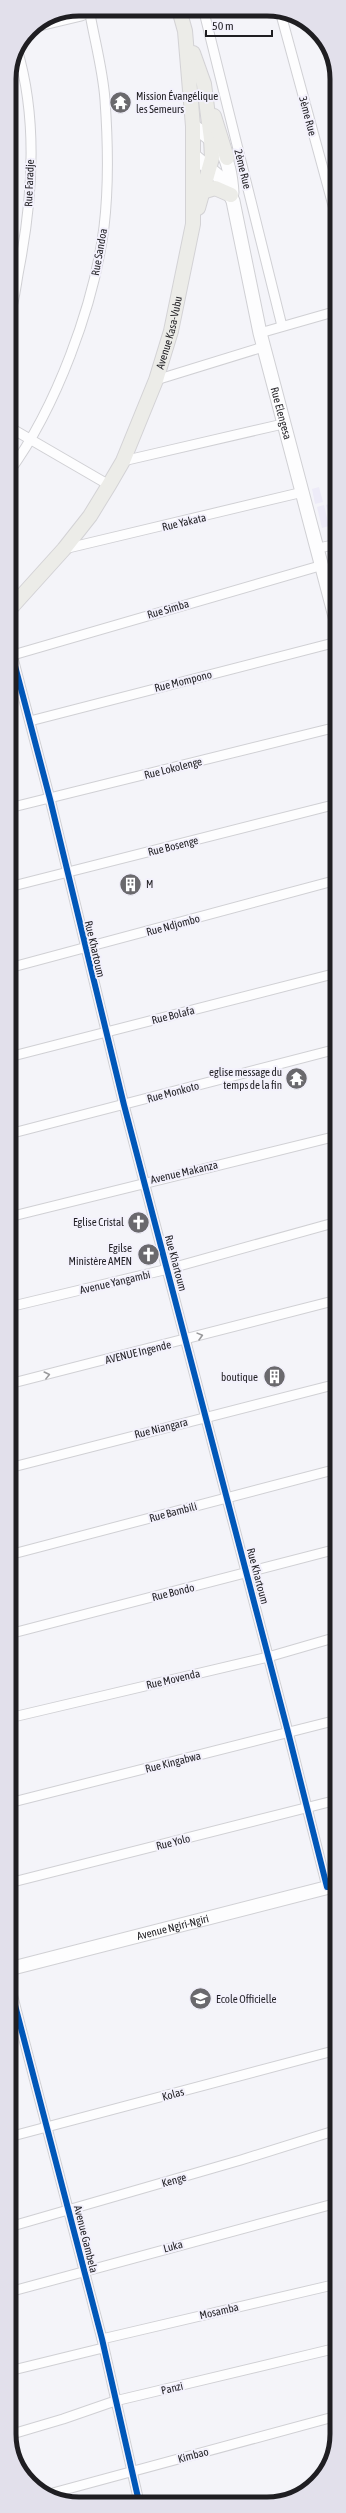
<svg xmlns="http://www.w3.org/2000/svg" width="346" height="2513" viewBox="0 0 346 2513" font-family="'Asap Condensed',sans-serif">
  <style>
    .built { fill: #edebf8 }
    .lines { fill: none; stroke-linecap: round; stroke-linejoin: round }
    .street-casing { stroke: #d0d0d4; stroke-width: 11 }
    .secondary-casing { stroke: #d0d0d4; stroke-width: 15 }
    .primary-casing { stroke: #d3d2d5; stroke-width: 16 }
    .street { stroke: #fdfdfe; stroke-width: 9 }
    .secondary { stroke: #fdfdfe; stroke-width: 13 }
    .primary { stroke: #ecece8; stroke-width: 14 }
    .cycleway-casing { stroke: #f3f1fc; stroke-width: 8 }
    .cycleway { stroke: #0057b8; stroke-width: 6 }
    .oneway { stroke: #99999b }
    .labels { text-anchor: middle; stroke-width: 4; stroke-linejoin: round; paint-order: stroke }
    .poi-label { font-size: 11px; fill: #1f1e22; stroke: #f3f1fc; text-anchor: end }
    .street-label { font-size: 11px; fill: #1f1e22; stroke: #f3f1fc }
    .rim { fill: none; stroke: #1f1e22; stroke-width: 5 }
  </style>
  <rect width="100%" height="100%" fill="#f4f4f9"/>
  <g class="built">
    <polygon points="319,487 323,502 315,504 312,489"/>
    <polygon points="332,503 337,523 331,524 326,505"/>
    <polygon points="324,505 329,526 322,528 317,507"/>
  </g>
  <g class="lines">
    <defs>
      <g id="street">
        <polyline points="280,11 337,220"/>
        <polyline points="204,12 282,326"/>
        <path d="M9,316C15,301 16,284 19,269C33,197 38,119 17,49"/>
        <polyline points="260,333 337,311"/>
        <polyline points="156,380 263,347"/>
        <polyline points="9,427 109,485"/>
        <polyline points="123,461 283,424"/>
        <path d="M9,472C56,408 94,306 104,227C109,185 108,142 105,100C103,71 95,42 90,14"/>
        <polyline points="319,548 337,544"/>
        <polyline points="64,549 303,492"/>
        <polyline points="9,643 50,799 124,1105 288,1732 327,1887"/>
        <polyline points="13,655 323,565"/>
        <polyline points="30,721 337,642"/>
        <polyline points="9,808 337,727"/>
        <polyline points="9,887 337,804"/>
        <polyline points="9,968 337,880"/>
        <polyline points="9,1057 337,973"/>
        <polyline points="9,1134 337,1049"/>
        <polyline points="9,1217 337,1136"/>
        <polyline points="9,1307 168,1269 337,1222"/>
        <polyline points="9,1384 337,1300"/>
        <polyline points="9,1468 337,1384"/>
        <polyline points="9,1555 337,1469"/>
        <polyline points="9,1634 337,1549"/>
        <polyline points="9,1718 268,1657 337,1637"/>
        <polyline points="9,1803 337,1720"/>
        <polyline points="9,1883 337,1800"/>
        <polyline points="9,1982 102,2339 139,2502"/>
        <polyline points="9,2137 337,2050"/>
        <polyline points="9,2227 241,2160 337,2130"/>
        <polyline points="9,2292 337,2203"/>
        <polyline points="102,2339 337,2284"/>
        <polyline points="9,2371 103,2348"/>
        <polyline points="9,2435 63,2419 115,2401 337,2348"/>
        <polyline points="49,2494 337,2416"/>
      </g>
      <g id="secondary">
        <polyline points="35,25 81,14"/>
        <path d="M193,126C223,146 230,157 232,193"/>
        <path id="s1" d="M193,155L223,180L233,201L260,333L337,624"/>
        <path id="s2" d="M9,1969L337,1885"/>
      </g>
      <g id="primary">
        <polyline points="193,53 204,84 211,139 212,158 198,208"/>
        <polyline points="214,116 227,158"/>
        <polyline points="202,192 215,188 231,195"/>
        <path id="s3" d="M9,610L64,549L90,516L109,485L123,461L156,380L171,331L193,224V126L185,31L180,13"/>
      </g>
    </defs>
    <use href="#street" class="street-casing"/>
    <use href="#secondary" class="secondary-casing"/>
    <use href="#primary" class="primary-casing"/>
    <use href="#street" class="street"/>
    <use href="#secondary" class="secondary"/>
    <use href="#primary" class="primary"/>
    <defs>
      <g id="cycleway">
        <polyline points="9,643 50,799 124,1105 288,1732 327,1887"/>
        <polyline points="9,1982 102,2339 139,2502"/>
      </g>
    </defs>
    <use href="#cycleway" class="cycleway-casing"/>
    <use href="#cycleway" class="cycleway"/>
  </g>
  <defs><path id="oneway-chevron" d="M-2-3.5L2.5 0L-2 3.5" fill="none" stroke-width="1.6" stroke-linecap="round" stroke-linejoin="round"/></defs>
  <g class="oneway">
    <use href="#oneway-chevron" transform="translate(200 1336) rotate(-15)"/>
    <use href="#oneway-chevron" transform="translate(47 1375) rotate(-14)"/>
  </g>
  <defs>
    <symbol id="temple-disc" viewBox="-11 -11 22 22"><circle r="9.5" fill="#6a696d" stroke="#f3f1fc"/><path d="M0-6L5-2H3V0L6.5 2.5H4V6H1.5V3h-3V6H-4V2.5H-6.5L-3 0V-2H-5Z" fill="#fff"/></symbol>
    <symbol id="building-disc" viewBox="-11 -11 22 22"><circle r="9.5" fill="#6a696d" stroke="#f3f1fc"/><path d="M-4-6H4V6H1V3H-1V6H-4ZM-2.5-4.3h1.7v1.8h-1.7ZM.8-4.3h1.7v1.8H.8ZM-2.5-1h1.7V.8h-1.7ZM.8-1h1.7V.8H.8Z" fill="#fff"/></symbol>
    <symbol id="church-disc" viewBox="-11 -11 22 22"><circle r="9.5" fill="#6a696d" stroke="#f3f1fc"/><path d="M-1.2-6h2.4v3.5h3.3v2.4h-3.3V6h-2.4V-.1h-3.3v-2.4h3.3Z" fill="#fff"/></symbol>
    <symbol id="school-disc" viewBox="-11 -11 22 22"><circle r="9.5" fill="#6a696d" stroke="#f3f1fc"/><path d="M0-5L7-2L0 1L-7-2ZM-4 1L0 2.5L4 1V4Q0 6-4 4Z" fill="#fff"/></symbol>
  </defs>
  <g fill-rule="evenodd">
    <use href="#temple-disc" x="108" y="90" width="25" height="25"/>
    <use href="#building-disc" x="118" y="872" width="25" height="25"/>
    <use href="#temple-disc" x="284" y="1066" width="25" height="25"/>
    <use href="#church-disc" x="126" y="1210" width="25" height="25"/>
    <use href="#church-disc" x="136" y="1242" width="25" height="25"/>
    <use href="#building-disc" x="262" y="1364" width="25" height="25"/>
    <use href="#school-disc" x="188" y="1986" width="25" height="25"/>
  </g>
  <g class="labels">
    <g class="poi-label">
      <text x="136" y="100" text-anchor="start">Mission Évangélique<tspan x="136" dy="13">les Semeurs</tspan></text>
      <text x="146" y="888" text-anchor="start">M</text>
      <text x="282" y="1076">eglise message du<tspan x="282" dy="13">temps de la fin</tspan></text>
      <text x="124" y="1226">Eglise Cristal</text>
      <text x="132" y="1252">Egilse<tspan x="132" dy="13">Ministère AMEN</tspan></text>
      <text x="258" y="1381">boutique</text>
      <text x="216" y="2003" text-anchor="start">Ecole Officielle</text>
    </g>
    <g class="street-label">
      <text transform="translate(308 116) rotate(75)" y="4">3ème Rue</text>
      <text transform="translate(243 169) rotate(76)" y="4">2ème Rue</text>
      <text transform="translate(29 183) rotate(-88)" y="4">Rue Faradje</text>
      <text transform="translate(99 252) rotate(-80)" y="4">Rue Sandoa</text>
      <text dy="4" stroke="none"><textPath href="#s3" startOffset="325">Avenue Kasa-Vubu</textPath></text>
      <text dy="4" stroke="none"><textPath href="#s1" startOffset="280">Rue Elengesa</textPath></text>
      <text transform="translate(184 522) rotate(-13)" y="4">Rue Yakata</text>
      <text transform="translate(168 609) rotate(-16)" y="4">Rue Simba</text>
      <text transform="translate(183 681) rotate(-14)" y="4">Rue Mompono</text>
      <text transform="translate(173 768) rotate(-14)" y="4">Rue Lokolenge</text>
      <text transform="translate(173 846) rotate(-14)" y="4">Rue Bosenge</text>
      <text transform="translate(173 925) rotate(-15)" y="4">Rue Ndjombo</text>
      <text transform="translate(95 949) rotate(77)" y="4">Rue Khartoum</text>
      <text transform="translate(173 1015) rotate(-14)" y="4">Rue Bolafa</text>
      <text transform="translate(173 1092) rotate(-15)" y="4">Rue Monkoto</text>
      <text transform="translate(184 1172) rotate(-13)" y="4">Avenue Makanza</text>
      <text transform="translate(176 1263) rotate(75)" y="4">Rue Khartoum</text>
      <text transform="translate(115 1282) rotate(-13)" y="4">Avenue Yangambi</text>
      <text transform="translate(138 1352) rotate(-14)" y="4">AVENUE Ingende</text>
      <text transform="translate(161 1428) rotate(-14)" y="4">Rue Niangara</text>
      <text transform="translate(173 1512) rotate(-15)" y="4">Rue Bambili</text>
      <text transform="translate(258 1576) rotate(75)" y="4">Rue Khartoum</text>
      <text transform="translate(173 1592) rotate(-14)" y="4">Rue Bondo</text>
      <text transform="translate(173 1679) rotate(-13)" y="4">Rue Movenda</text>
      <text transform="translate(173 1762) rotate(-14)" y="4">Rue Kingabwa</text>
      <text transform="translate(173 1842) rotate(-14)" y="4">Rue Yolo</text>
      <text dy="4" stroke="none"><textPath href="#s2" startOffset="169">Avenue Ngiri-Ngiri</textPath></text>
      <text transform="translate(173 2094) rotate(-15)" y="4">Kolas</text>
      <text transform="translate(174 2180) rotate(-16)" y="4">Kenge</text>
      <text transform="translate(86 2239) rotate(76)" y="4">Avenue Gambela</text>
      <text transform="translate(173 2246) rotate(-15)" y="4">Luka</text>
      <text transform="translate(219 2311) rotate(-13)" y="4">Mosamba</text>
      <text transform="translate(172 2388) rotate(-13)" y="4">Panzi</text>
      <text transform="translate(193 2455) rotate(-15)" y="4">Kimbao</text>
    </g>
  </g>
  <path d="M0 0H346V2513H0ZM79 16H267A63 63 0 0 1 330 79V2434A63 63 0 0 1 267 2497H79A63 63 0 0 1 16 2434V79A63 63 0 0 1 79 16Z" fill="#e2e0eb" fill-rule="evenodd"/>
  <path class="rim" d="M79 16H267A63 63 0 0 1 330 79V2434A63 63 0 0 1 267 2497H79A63 63 0 0 1 16 2434V79A63 63 0 0 1 79 16Z"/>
  <path d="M206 30v6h66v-6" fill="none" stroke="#1f1e22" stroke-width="2"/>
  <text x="212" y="30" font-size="12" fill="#1f1e22" stroke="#f3f1fc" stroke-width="3" paint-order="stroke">50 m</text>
</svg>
